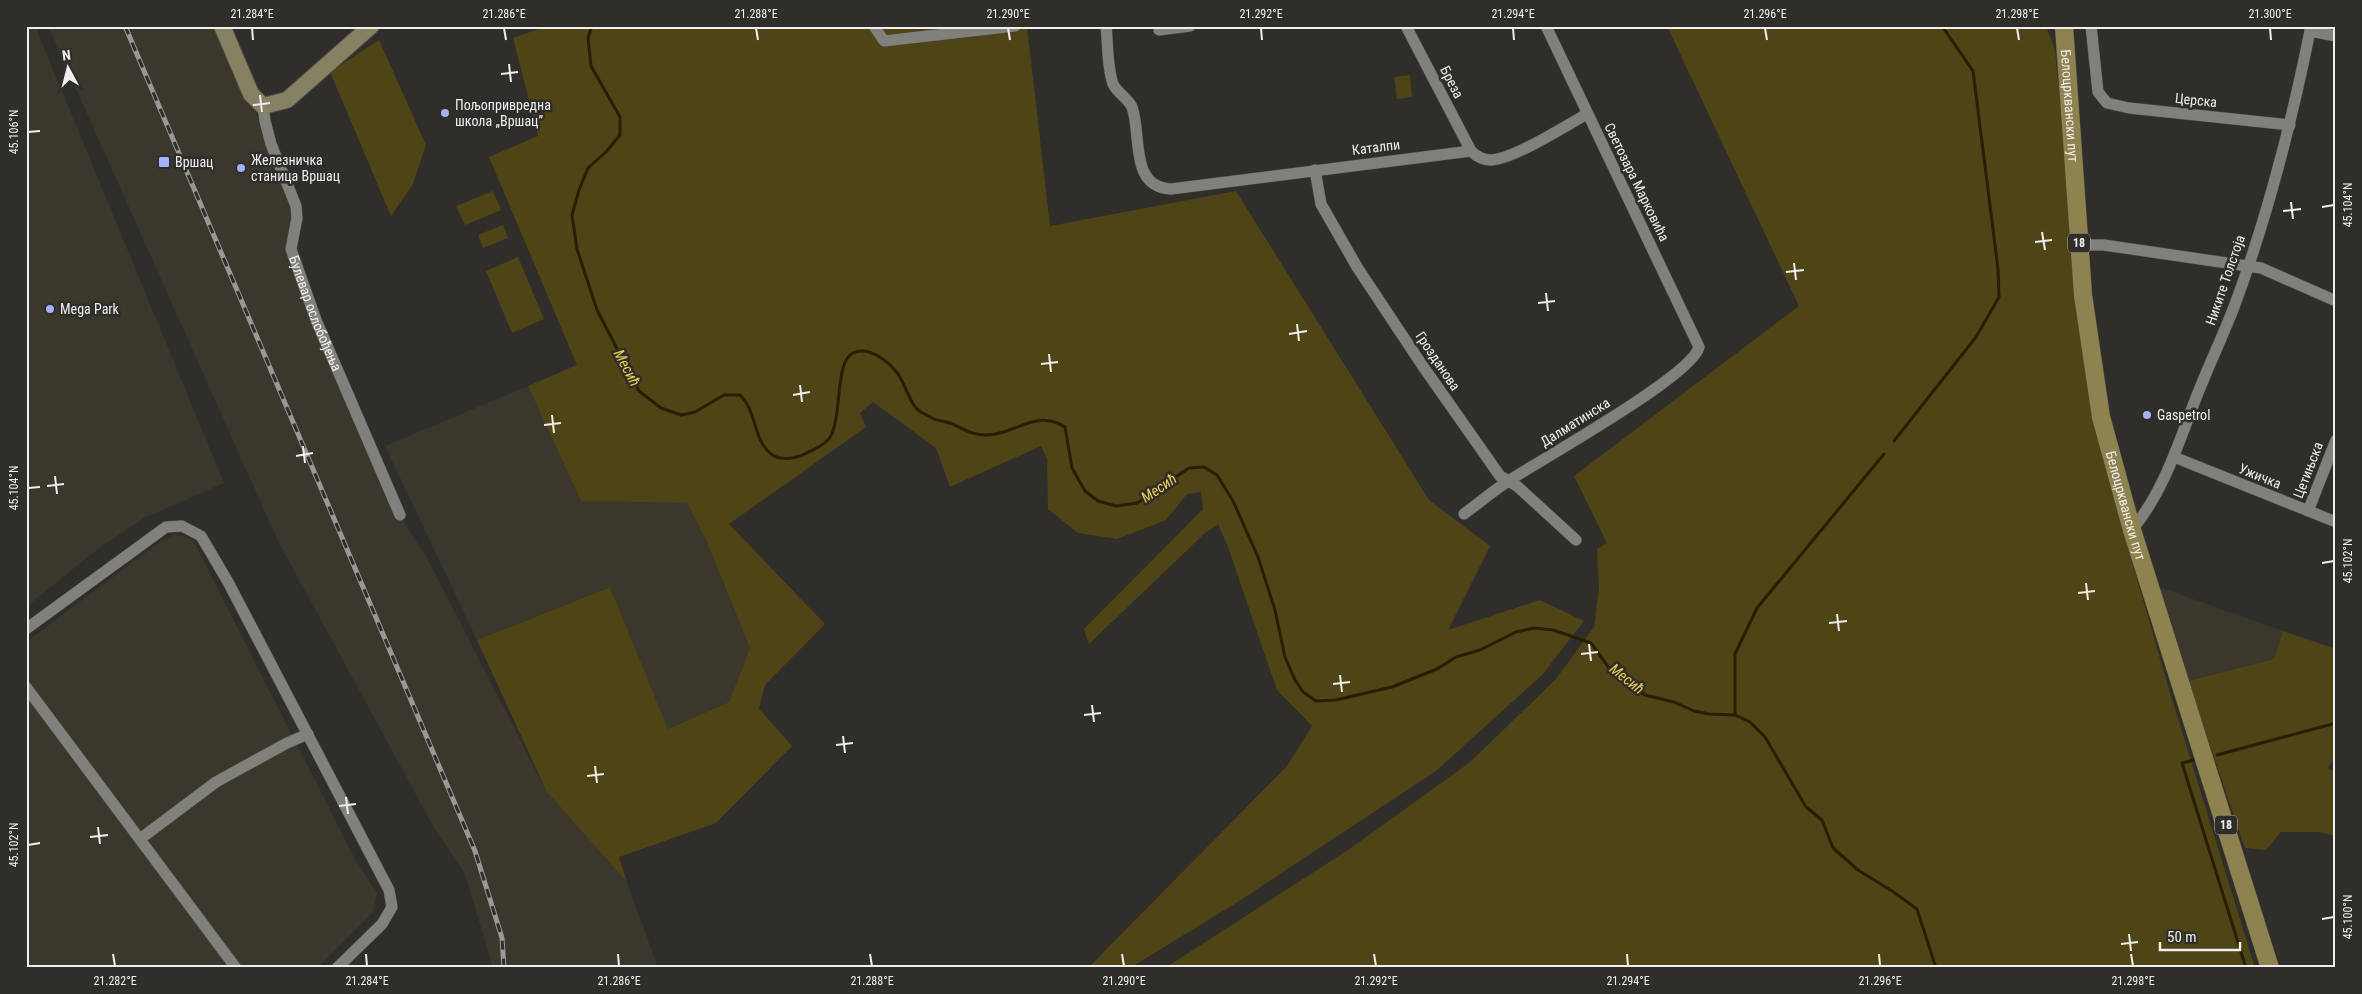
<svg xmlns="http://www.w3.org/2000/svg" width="2362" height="994" viewBox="0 0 2362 994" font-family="'Roboto Condensed',sans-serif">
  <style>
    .built { fill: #3a372d }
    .green { fill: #4f4415 }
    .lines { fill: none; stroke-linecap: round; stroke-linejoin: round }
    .stream { stroke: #261f03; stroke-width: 3 }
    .street-casing { stroke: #4b4a47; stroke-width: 12 }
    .secondary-casing { stroke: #4b4a47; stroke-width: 18 }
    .primary-casing { stroke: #4b4a47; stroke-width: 19 }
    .street { stroke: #81807b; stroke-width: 11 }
    .secondary { stroke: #878164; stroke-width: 16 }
    .primary { stroke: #8e824e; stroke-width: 18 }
    .rail-casing { stroke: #999896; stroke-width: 5 }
    .rail { stroke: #2f2e2b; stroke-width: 3; stroke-dasharray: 9; stroke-linecap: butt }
    .ticks { fill: none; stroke: #f0efed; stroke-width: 2 }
    .poi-dot { fill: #a4b2fc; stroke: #2f2e2b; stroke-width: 2 }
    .labels { text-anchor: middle; stroke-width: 5; stroke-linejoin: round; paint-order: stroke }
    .shield { fill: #2f2e2b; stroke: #b6b5b3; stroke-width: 1 }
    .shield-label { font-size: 12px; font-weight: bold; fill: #f0efed }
    .street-label { font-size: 14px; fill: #f0efed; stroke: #2f2e2b }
    .poi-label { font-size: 14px; fill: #f0efed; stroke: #2f2e2b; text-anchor: start }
    .water-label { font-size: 15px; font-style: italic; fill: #ecce52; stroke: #2f2e2b }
    .neatline { fill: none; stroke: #f0efed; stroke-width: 2 }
    .ticks-label { font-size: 12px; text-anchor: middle; fill: #f0efed }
  </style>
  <rect width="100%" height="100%" fill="#2f2e2b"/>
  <g class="built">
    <polygon points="26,26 35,26 224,483 144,518 99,548 26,607"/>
    <polygon points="48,26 216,26 258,117 271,156 293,213 294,275 347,401 406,526 426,556 547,792 627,882 658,968 493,968 465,874 433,826 278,541"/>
    <polygon points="528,386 581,501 687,503 706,540 750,648 729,702 668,729 609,587 477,640 385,446"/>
    <polygon points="176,534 193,540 356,861 377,893 373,912 317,968 26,968 26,642 161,541"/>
    <polygon points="2159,587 2283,631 2274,659 2188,681"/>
  </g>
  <g class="green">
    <polygon points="547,26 1027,26 1050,226 1236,191 1429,500 1490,546 1448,630 1540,600 1584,621 1542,675 1436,771 1236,903 1130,968 1088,968 1287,766 1312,726 1277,690 1228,547 1218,524 1205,533 1089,644 1084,629 1203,509 1201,492 1187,494 1166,520 1117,539 1078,533 1048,509 1047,459 1041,446 950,487 936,448 873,402 860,413 866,427 729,524 825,624 765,685 759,709 792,746 716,823 619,857 627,882 547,792 477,640 610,587 668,729 729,702 750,648 706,540 687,503 581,501 528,386 577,365 489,157 538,136 513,38"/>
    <polygon points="1667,26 2046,26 2055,50 2081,329 2123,530 2165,676 2255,968 1165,968 1348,850 1469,763 1556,679 1594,627 1599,588 1597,549 1607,543 1574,476 1799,306"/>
    <polygon points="379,40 426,145 413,184 391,216 330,72"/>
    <polygon points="1410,75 1412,97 1397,99 1394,77"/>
    <polygon points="493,191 501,210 465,225 456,206"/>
    <polygon points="503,225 508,238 483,248 478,235"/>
    <polygon points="518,257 544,319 512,333 486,271"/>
    <polygon points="2283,631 2336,649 2336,756 2328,768 2336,772 2336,836 2319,832 2281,832 2266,850 2245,848 2188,681 2274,659"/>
  </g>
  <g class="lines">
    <g class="stream">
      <path d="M592,26L588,38L591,66L620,117V135L606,152L588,168L579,190L572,215L577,249L597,310L639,391L661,408L681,415L695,412L724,395H740C757,411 753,440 771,454C778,460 792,459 800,456C809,452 822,447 829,439C843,420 834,362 853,353C869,345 889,362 898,374C905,384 908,398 916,408C919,412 927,415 932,418C938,421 944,421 950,423C963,428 971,435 986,435C1016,435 1035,408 1065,427L1072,468L1085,491L1098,501L1116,506L1137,503L1189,468L1204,467L1217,475L1233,501L1258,557L1275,610L1285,657L1295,680L1303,692L1316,701L1336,700L1392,687L1437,669L1456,657L1480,650L1516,632L1534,628L1553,630L1591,643L1612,672L1645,695L1674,702L1694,711L1709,714L1735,715L1750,722L1765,737L1806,807L1822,820L1833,848L1858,870L1892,891L1917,909L1936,968"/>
      <polyline points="1894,441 1976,337 1999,297 1998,269 1973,71 1942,26"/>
      <polyline points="1735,715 1735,654 1757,608 1884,454"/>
      <polyline points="2217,755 2336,723"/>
      <polyline points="2198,759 2182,763 2246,968"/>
    </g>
    <defs>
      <g id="street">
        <polyline points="874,26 884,41 1015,26"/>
        <path d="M1106,26C1108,44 1107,67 1113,84C1117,93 1128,98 1132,107C1142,135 1129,187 1171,189L1471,151"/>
        <path d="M1406,26L1471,151C1476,156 1483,160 1491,160C1514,159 1565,126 1587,114"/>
        <polyline points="2091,26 2098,92 2107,103 2129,108 2290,125"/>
        <polyline points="1159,30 1190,26"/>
        <polyline points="2310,31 2336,36"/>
        <path id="s1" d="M263,106L265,121L271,144L296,206L297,218L291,249L316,320L400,515"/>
        <polyline points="1315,170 1321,204 1357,267 1422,365 1500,476 1517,486 1576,540"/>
        <polyline points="2079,245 2104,245 2261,268 2336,301"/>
        <polyline points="2174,457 2336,522"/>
        <polyline points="2308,511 2336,440"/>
        <path d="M1464,514C1479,503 1494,490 1510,480C1542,459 1693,375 1699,347L1546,26"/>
        <path d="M2132,530C2164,491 2178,444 2196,398C2208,367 2222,338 2234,307C2268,216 2292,121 2311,26"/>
        <polyline points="26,629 166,527 182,526 201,536 228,582 389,890 392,907 382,924 337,968"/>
        <polyline points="26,687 236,968"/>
        <polyline points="140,839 216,782 287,743 308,734"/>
      </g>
      <polyline id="secondary" points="222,26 251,94 263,106 287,100 371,26"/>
      <g id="primary">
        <path id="s2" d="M2064,26L2083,295L2101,417L2132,530L2270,968"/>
      </g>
    </defs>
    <use href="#street" class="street-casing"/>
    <use href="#secondary" class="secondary-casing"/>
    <use href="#primary" class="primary-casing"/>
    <use href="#street" class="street"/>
    <use href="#secondary" class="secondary"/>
    <use href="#primary" class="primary"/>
    <defs>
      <polyline id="rail" points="125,26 475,851 502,938 504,968"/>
    </defs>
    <use href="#rail" class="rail-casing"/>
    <use href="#rail" class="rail"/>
  </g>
  <path class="ticks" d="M252,28L253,40M504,28L506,40M756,28L758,40M1008,28L1010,40M1261,28L1262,40M1513,28L1514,40M1765,28L1767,40M2017,28L2019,40M2270,28L2271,40M509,64L511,82M501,74L518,72M260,95L262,112M253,105L270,103M28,132L40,131M2291,202L2293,219M2322,207L2334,205M2283,211L2301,209M2042,232L2045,250M2035,242L2052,240M1794,263L1796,280M1786,272L1804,270M1546,293L1548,311M1538,303L1555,301M1297,324L1299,341M1289,334L1307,331M1049,354L1051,372M1041,364L1058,362M800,385L802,402M793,395L810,392M552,415L554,433M544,425L561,423M303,446L305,463M296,456L313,453M55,476L57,494M47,486L64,484M28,488L40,487M2322,563L2334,561M2086,583L2088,600M2078,593L2095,591M1837,614L1839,631M1829,623L1847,621M1589,644L1591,661M1581,654L1598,652M1340,675L1342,692M1333,684L1350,682M1092,705L1094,722M1084,715L1101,713M843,736L845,753M836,745L853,743M595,766L597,783M587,776L604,774M346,797L348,814M339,806L356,804M98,827L100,844M90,837L108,835M28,845L40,843M2322,919L2334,917M2129,934L2131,951M2121,944L2138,942M113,954L115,966M366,954L367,966M618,954L619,966M870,954L872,966M1122,954L1124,966M1374,954L1376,966M1627,954L1628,966M1879,954L1880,966M2131,954L2133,966"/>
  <g class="poi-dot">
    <circle cx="445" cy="113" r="5"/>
    <rect x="158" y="156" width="12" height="12" rx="2.5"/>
    <circle cx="241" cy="168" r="5"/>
    <circle cx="50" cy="309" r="5"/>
    <circle cx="2147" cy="415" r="5"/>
  </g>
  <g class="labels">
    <g class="shield">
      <rect x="2068" y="233.5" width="22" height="19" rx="4"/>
      <rect x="2215" y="815.5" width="22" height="19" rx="4"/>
    </g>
    <g class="shield-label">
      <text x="2079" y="247">18</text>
      <text x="2226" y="829">18</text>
    </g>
    <g class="street-label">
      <text transform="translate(1452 82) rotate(63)" y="5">Бреза</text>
      <text transform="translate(2196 100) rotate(6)" y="5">Церска</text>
      <text dy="5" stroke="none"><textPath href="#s2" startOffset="80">Белоцрквански пут</textPath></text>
      <text transform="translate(1376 147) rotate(-7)" y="5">Каталпи</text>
      <text transform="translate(1637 182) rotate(64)" y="5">Светозара Марковића</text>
      <text transform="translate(2225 280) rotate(-71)" y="5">Никите Толстоја</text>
      <text dy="5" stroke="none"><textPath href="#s1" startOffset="218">Булевар ослобођења</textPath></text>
      <text transform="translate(1438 361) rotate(56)" y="5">Грозданова</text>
      <text transform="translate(1575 422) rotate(-32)" y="5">Далматинска</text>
      <text transform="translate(2308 470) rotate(-69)" y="5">Цетињска</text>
      <text transform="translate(2260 476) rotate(22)" y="5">Ужичка</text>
      <text dy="5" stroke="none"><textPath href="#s2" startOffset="485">Белоцрквански пут</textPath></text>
    </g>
    <g class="poi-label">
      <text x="455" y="110">Пољопривредна<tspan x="455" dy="16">школа „Вршац”</tspan></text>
      <text x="251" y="165">Железничка<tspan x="251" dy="16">станица Вршац</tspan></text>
      <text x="175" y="167">Вршац</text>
      <text x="60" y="314">Mega Park</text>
      <text x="2157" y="420">Gaspetrol</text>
    </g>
    <g class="water-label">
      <text transform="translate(627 368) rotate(62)" y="5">Месић</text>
      <text transform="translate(1159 488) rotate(-34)" y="5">Месић</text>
      <text transform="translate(1627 679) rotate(38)" y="5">Месић</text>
    </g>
  </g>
  <rect width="2362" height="994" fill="none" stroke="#2f2e2b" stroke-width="55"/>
  <g transform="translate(68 68) rotate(353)" stroke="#2f2e2b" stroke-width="4" paint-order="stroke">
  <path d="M0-4L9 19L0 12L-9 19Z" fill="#f0efed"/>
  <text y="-8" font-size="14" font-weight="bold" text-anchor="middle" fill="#f0efed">N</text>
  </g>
  <path d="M2160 942v8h80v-8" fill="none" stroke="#f0efed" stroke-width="2.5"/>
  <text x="2167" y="942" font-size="15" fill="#f0efed" stroke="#2f2e2b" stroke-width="4" paint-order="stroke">50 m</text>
  <rect x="28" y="28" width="2306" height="938" class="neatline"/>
  <g class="ticks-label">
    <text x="252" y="18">21.284°E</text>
    <text x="504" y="18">21.286°E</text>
    <text x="756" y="18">21.288°E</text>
    <text x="1008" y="18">21.290°E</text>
    <text x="1261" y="18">21.292°E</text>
    <text x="1513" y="18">21.294°E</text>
    <text x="1765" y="18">21.296°E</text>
    <text x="2017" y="18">21.298°E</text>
    <text x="2270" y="18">21.300°E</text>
    <text transform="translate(14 132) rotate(-90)" y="4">45.106°N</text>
    <text transform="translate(2348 205) rotate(-90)" y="4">45.104°N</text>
    <text transform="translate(14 488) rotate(-90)" y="4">45.104°N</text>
    <text transform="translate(2348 561) rotate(-90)" y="4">45.102°N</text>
    <text transform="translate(14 845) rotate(-90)" y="4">45.102°N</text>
    <text transform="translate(2348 917) rotate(-90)" y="4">45.100°N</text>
    <text x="115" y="985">21.282°E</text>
    <text x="367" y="985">21.284°E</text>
    <text x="619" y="985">21.286°E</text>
    <text x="872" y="985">21.288°E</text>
    <text x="1124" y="985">21.290°E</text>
    <text x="1376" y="985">21.292°E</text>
    <text x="1628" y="985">21.294°E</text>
    <text x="1880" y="985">21.296°E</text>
    <text x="2133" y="985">21.298°E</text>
  </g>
</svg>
